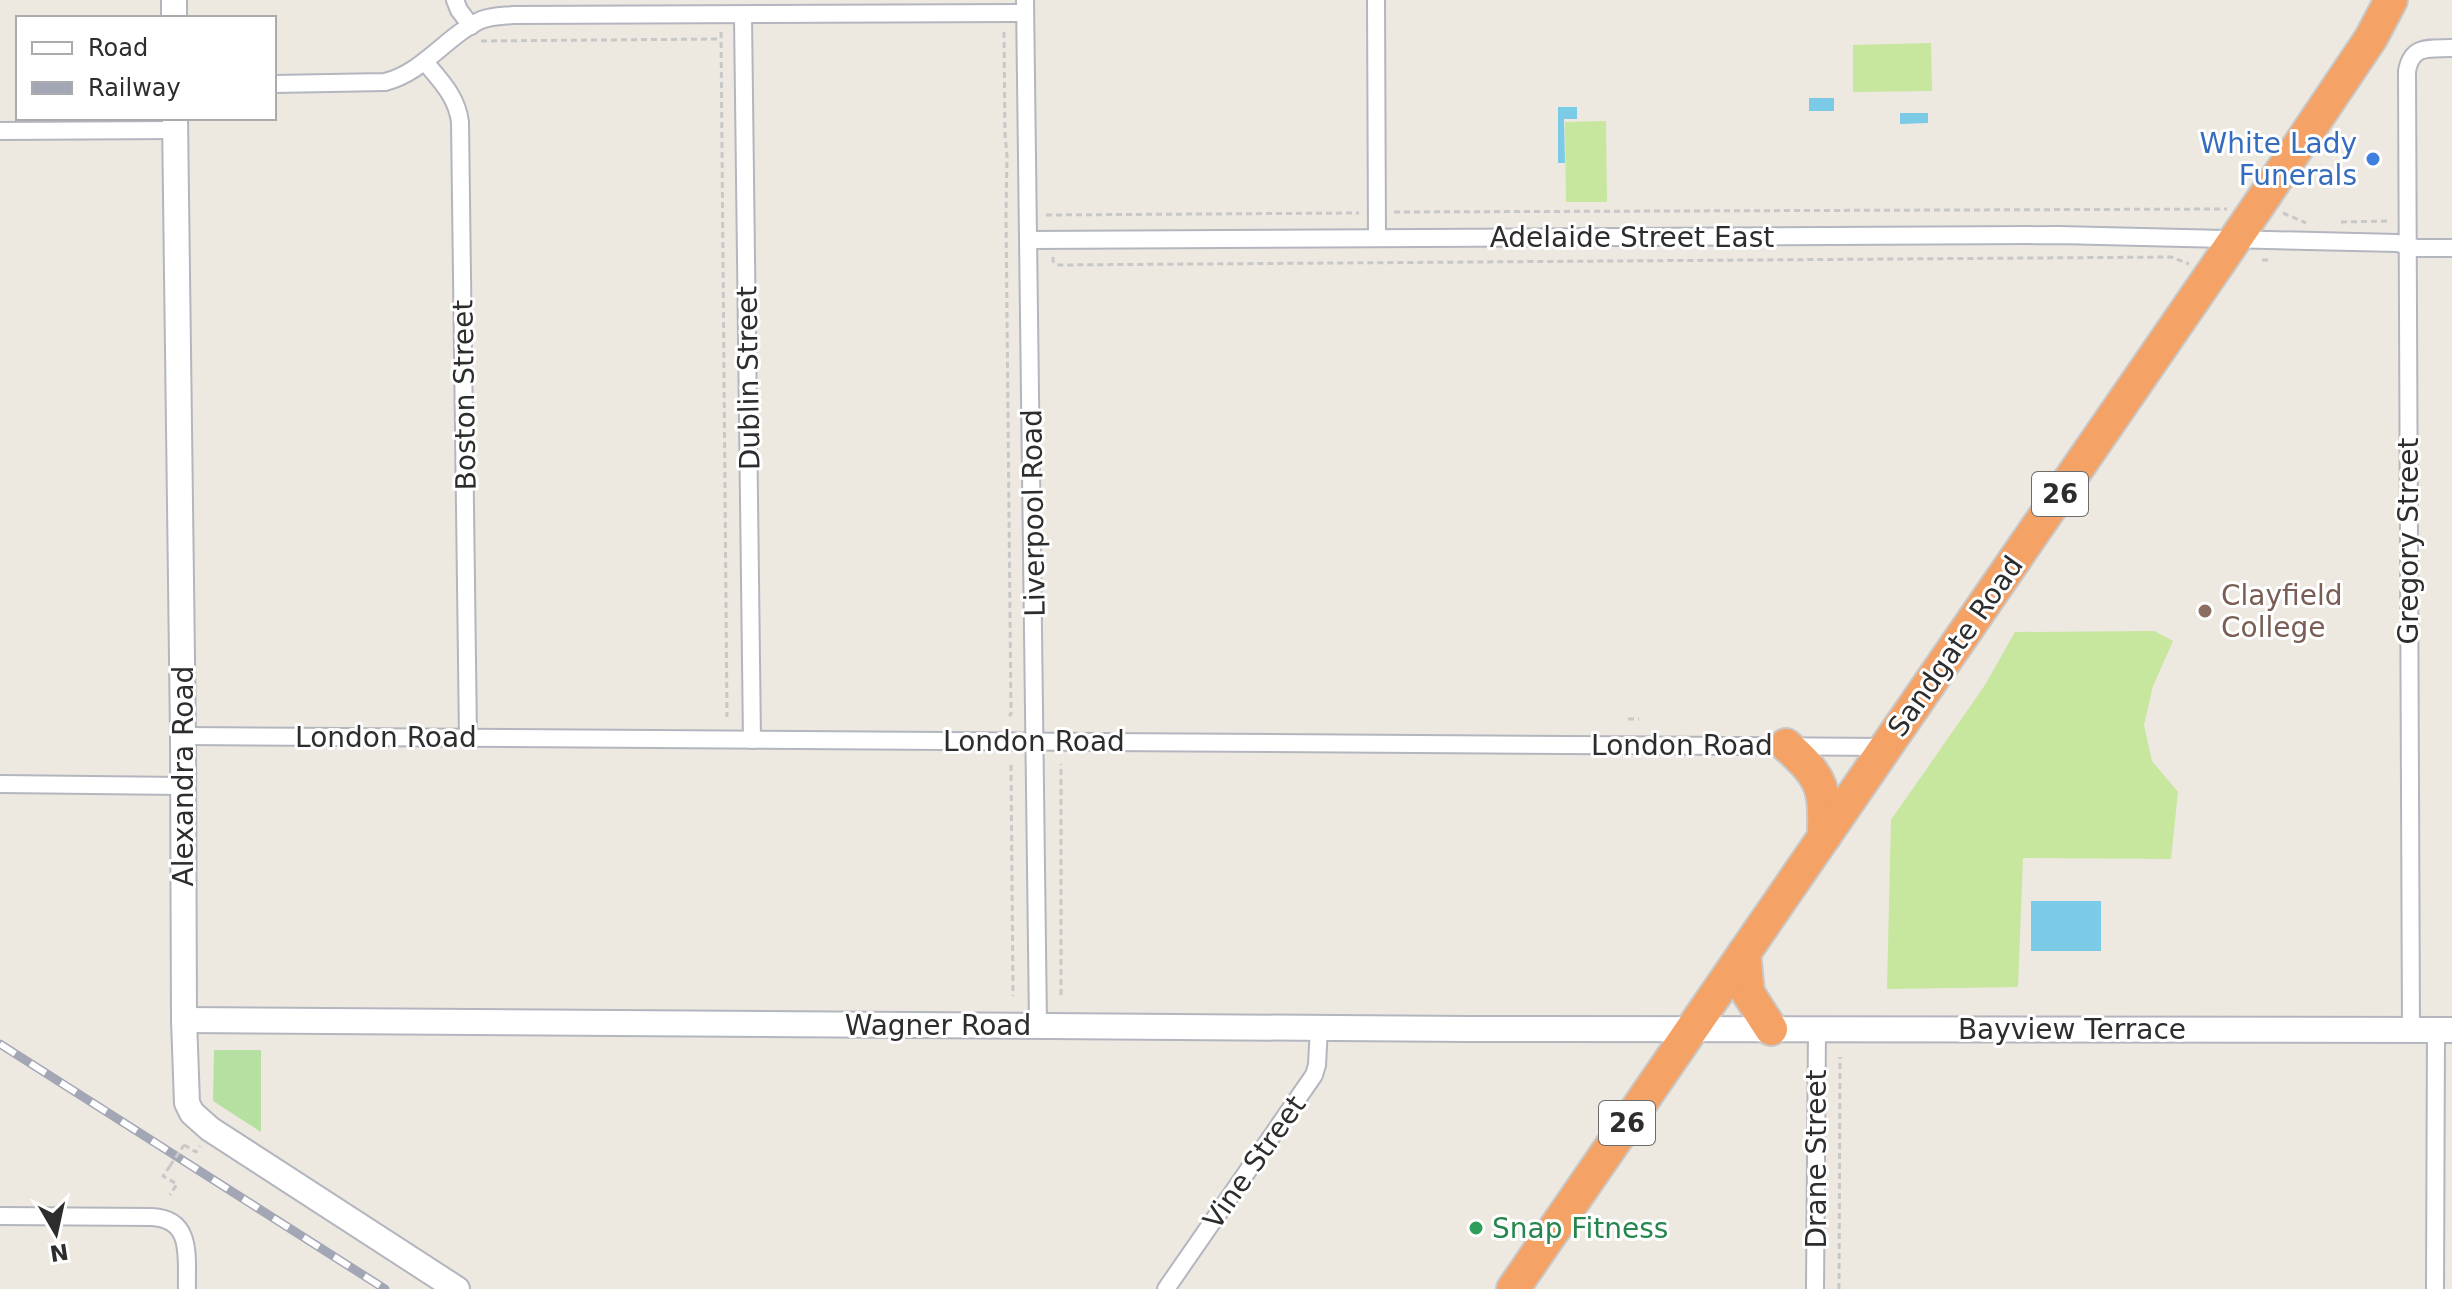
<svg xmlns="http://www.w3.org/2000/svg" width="2452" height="1289" viewBox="0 0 2452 1289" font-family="'DejaVu Sans',sans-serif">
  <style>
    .green { fill: #b6e0a1 }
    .pitch { fill: #c7e69e }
    .water { fill: #7bcbe7 }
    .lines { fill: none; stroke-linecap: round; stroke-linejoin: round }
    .street-casing { stroke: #b4b6bf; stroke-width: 20 }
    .secondary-casing { stroke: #b4b6bf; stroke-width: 28 }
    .highway-casing { stroke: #c8c8c8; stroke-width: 36 }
    .path { stroke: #c8c8c8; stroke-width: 3; stroke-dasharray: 6 4; stroke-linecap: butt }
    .street { stroke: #fff; stroke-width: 16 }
    .secondary { stroke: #fff; stroke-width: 24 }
    .highway { stroke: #f4a265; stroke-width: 32 }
    .rail-casing { stroke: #a3a6b5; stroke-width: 9 }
    .rail { stroke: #fff; stroke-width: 6; stroke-dasharray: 18; stroke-linecap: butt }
    .path-bridge { stroke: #c8c8c8; stroke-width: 3; stroke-dasharray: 6 4; stroke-linecap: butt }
    .shop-dot { fill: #3f7fe0; stroke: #fff; stroke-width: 3 }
    .education-dot { fill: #8d6e63; stroke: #fff; stroke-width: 3 }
    .leisure-dot { fill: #2e9e5b; stroke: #fff; stroke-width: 3 }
    .labels { text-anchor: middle; stroke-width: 6; stroke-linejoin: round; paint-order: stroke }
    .shield { fill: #fff; stroke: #6c6c6c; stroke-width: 2 }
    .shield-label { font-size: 26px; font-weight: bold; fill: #2d2d2d }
    .shop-label { font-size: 28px; fill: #366cbe; stroke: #fff; text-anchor: end }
    .street-label { font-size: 28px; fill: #2d2d2d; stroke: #fff }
    .education-label { font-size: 28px; fill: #785e54; stroke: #fff; text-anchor: start }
    .leisure-label { font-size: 28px; fill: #27864d; stroke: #fff; text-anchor: start }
  </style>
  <rect width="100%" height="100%" fill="#ede8e0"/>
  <polygon class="green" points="214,1050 261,1050 261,1132 213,1101"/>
  <g class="pitch">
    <polygon points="1931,43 1932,91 1853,92 1853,45"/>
    <polygon points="1606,121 1607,202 1566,202 1565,122"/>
    <polygon points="2154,631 2173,641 2153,686 2144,725 2152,761 2178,792 2171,859 2023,858 2018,987 1887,989 1891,820 1985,685 2015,632"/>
  </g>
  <g class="water">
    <rect x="1809" y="98" width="25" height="13"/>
    <polygon points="1558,107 1577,107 1577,119 1564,119 1565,163 1558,163"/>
    <polygon points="1900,113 1928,113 1928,123 1900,124"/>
    <rect x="2031" y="901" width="70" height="50"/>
  </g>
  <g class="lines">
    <defs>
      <g id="street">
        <polyline points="455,0 459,10 471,26"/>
        <polyline points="1025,0 1038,1025"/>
        <polyline points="1376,0 1377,238"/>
        <polyline points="743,16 752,740"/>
        <path d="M425,62C441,81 457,97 460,122L468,738"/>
        <path d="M274,84L385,82C424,72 446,36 481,20C491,16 503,16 513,15L1025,13"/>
        <polyline points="0,131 175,130"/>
        <polyline points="1030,240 2059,235 2397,243 2417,248 2452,248"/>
        <polyline points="183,736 1885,747"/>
        <polyline points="0,784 183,786"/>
        <path d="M2411,1030C2408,710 2410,390 2407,71C2412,44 2430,49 2452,48"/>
        <path d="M0,1216L152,1217C194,1219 186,1259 187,1289"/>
        <polyline points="1166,1289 1314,1075 1317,1065 1319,1027"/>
        <polyline points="1815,1289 1817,1029"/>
        <polyline points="2435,1289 2436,1030"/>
      </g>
      <g id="secondary">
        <polyline points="174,0 174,18"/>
        <polyline points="175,118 183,736 184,1020 187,1103 192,1113 210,1129 457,1289"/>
        <polyline points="184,1020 1468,1029 2452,1030"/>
      </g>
      <g id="highway">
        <path d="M1786,745C1824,779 1825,788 1824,837"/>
        <polyline points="1744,953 1748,993 1771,1029"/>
        <polyline points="1513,1289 2256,209 2371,38 2391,0"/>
      </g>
    </defs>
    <use href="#street" class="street-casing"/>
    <use href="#secondary" class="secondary-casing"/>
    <use href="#highway" class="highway-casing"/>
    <g class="path">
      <polyline points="721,32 727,717"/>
      <polyline points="1004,32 1005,134 1007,156 1006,215 1011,714 1009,716"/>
      <polyline points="481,41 721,39"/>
      <polyline points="1394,212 2227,209"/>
      <polyline points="2283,213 2306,223"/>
      <polyline points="1046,215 1359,213"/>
      <polyline points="2341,222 2389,221"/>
      <polyline points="1053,257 1053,261 1057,265 2171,257 2189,264"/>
      <polyline points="2262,260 2269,260"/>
      <polyline points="1628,719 1639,719"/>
      <polyline points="1011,765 1013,996"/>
      <polyline points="1061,995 1061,764"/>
      <polyline points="184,1145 196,1152 200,1146"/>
      <polyline points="170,1166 163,1176 177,1184 170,1195"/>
      <polyline points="1839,1289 1840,1057"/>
    </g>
    <use href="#street" class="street"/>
    <use href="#secondary" class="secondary"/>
    <use href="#highway" class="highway"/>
    <defs>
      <polyline id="rail" points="0,1044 385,1289"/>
    </defs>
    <use href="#rail" class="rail-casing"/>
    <use href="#rail" class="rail"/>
    <polyline class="path-bridge" points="170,1166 184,1145"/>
  </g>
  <circle class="shop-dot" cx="2373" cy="159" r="8"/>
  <circle class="education-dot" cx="2205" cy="611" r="8"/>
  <circle class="leisure-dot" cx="1476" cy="1228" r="8"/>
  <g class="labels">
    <g class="shield">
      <rect x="2032" y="472" width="56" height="44" rx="6"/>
      <rect x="1599" y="1101" width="56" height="44" rx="6"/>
    </g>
    <g class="shield-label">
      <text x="2060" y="503">26</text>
      <text x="1627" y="1132">26</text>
    </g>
    <g class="shop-label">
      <text x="2357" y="153">White Lady<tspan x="2357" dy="32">Funerals</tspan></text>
    </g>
    <g class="street-label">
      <text x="1632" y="247">Adelaide Street East</text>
      <text transform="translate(748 378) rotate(-91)" y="10">Dublin Street</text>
      <text transform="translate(464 395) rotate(-91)" y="10">Boston Street</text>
      <text transform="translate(1033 513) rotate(-91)" y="10">Liverpool Road</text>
      <text transform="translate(2408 541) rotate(-90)" y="10">Gregory Street</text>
      <text transform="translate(1955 646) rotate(-55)" y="10">Sandgate Road</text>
      <text x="386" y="747">London Road</text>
      <text x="1034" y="751">London Road</text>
      <text x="1682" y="755">London Road</text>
      <text transform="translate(183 776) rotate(-90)" y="10">Alexandra Road</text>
      <text x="938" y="1035">Wagner Road</text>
      <text x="2072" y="1039">Bayview Terrace</text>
      <text transform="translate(1816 1159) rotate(-90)" y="10">Drane Street</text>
      <text transform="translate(1254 1162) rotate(-55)" y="10">Vine Street</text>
    </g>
    <g class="education-label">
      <text x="2221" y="605">Clayfield<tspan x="2221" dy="32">College</tspan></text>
    </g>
    <g class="leisure-label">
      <text x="1492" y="1238">Snap Fitness</text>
    </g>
  </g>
  <rect x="16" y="16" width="260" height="104" fill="#ffffff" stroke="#ababab" stroke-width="2"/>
  <rect x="32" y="42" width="40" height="12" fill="#ffffff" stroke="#ababab" stroke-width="2"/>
  <text x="88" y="56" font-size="24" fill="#2d2d2d">Road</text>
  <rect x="32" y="82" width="40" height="12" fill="#a3a6b5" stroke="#ababab" stroke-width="2"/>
  <text x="88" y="96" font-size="24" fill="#2d2d2d">Railway</text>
  <g transform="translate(56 1233) rotate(171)" stroke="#ffffff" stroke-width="6" paint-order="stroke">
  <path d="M0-6L14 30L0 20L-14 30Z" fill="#2d2d2d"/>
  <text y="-12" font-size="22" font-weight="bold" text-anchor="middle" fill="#2d2d2d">N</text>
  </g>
</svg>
